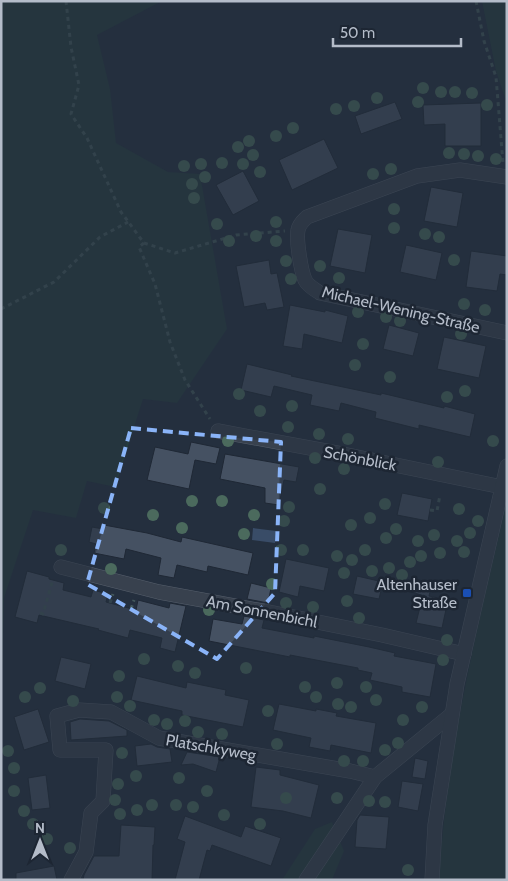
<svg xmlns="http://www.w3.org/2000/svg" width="508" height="881" viewBox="0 0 508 881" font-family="Cabin,sans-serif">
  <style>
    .green { fill: #263c3f }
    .water { fill: #394c67 }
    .building { fill: #455162; stroke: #1f2835 }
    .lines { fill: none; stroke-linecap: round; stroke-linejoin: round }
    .minor-casing { stroke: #565f6c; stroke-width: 15 }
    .path { stroke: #44595c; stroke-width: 3; stroke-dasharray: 4 4; stroke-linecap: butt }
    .minor { stroke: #38414e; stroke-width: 14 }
    .tree { fill: #4b6a5d }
    .marked { fill: none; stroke: #8ab4f8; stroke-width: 4; stroke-dasharray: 10 6; stroke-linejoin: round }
    .transit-dot { fill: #1a4fb4; stroke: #1d2633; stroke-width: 2 }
    .labels { text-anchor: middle; stroke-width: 5; stroke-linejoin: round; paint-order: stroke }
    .street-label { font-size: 16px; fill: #b4bcc9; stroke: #1d2633 }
    .poi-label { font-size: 16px; fill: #b4bcc9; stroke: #1d2633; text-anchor: end }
  </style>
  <rect width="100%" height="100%" fill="#242f3e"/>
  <g class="green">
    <polygon points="1,1 162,1 97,35 110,89 116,143 168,172 200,174 227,329 177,403 143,399 115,487 87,481 76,518 33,510 4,598 1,703"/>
    <polygon points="482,1 507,1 507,98 505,98 496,71"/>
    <path d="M507,501V880H439C446,752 478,625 507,501Z"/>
    <polygon points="332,822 344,851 332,880 282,880 315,829"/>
  </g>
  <polygon class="water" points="253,528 276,531 275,543 252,540"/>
  <g class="building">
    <polygon points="395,102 402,119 361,134 355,116"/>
    <polygon points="481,103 481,146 445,146 445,124 424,125 423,105"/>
    <polygon points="324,139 338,168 292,190 279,160"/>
    <polygon points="243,171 259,201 233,215 216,185"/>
    <polygon points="431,187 463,193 457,227 424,221"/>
    <polygon points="338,229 372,235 365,273 330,266"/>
    <polygon points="406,245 442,253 436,280 400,272"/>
    <polygon points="471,251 507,256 507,275 500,274 497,291 466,287"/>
    <polygon points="269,260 271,274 277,273 284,307 267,310 265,303 244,307 236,266"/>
    <polygon points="290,305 325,312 325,310 348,316 342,343 304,334 302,349 283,346"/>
    <polygon points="389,325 419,333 413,356 383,349"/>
    <polygon points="444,337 486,346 479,378 437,369"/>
    <polygon points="247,364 292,375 291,376 381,395 381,393 444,408 444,406 475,414 470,437 419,425 419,429 375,418 376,412 341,403 339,411 310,405 312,395 274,386 271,397 241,390"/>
    <polygon points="191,442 220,448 216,464 195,460 189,489 147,480 155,447 188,454"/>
    <polygon points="225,454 299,467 296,482 284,480 279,505 265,503 265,488 220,479"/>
    <polygon points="402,493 432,499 428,521 397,515"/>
    <polygon points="104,525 147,533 181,542 182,537 253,553 248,575 208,566 207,572 177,565 174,578 158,575 161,558 126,549 124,559 94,553 96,544 89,542 92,527 103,529"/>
    <polygon points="286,559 329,568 324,591 300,586 298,597 279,592"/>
    <polygon points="27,571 49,577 49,579 64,583 63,590 91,597 93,590 108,594 106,602 136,610 138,600 169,608 170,603 186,606 175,652 160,648 162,638 130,630 128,638 98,630 99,629 39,615 37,623 15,617"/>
    <polygon points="357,576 383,582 379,599 353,594"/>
    <polygon points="415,579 432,583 429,596 448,600 442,628 416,623 423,595 425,596 411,592"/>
    <polygon points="251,583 271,588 268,603 247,599"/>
    <polygon points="244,616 264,620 262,628 314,638 314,636 369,647 395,653 394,656 436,664 430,697 402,692 402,687 370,680 372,673 358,670 358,668 290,655 290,657 209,641 213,619 242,624"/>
    <polygon points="61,657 91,664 85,689 55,681"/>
    <polygon points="137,676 186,688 187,682 226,690 225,695 249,700 243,727 182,715 182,711 131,700"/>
    <polygon points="279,704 316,711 316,709 337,713 336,716 376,723 371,753 331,745 330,751 309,747 311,738 273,730"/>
    <polygon points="38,709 49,742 24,750 14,717"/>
    <polygon points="80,719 109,721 127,730 127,736 71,740 70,722"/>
    <polygon points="151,744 157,747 170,749 172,762 137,766 135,746"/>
    <polygon points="187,752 220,757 216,772 193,764 181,765"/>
    <polygon points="415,758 428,761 425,779 412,777"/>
    <polygon points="256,767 280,770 280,775 319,785 311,818 283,811 251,807"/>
    <polygon points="46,775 50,808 32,810 28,778"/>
    <polygon points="402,781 423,784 418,811 398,807"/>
    <polygon points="360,815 389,817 386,849 355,847 357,820"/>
    <polygon points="185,816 241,837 245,826 281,838 271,866 212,845 210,851 207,850 199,880 175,880 185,842 177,839"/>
    <polygon points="121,825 155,827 154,845 153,845 152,880 83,880 84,875 94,856 119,856"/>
    <polygon points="54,866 57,880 16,880 16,873"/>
  </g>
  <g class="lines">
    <defs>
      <g id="minor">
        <path d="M507,177L460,170L417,176L307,217C303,221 299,224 298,230C296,240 301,271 305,280C308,286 314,289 320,293L507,333"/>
        <polyline points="218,431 337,453 502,487"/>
        <polyline points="61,567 159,592 268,612 382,635 464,654"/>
        <polyline points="71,880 86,852 91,813 103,801 106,750 60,750 57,716 79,710 111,712 159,738 350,771 375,777"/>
        <polyline points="306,880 375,777 452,714"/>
        <polyline points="432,880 435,825 457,684 507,466"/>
      </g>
    </defs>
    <use href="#minor" class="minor-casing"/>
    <g class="path">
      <polyline points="66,1 71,47 79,85 71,114 87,138 121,212 144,243 175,253 236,235 285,231"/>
      <polyline points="476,1 484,41 496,77 503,163"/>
      <polyline points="144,243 139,247 155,284 170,342 185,380 210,419"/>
      <polyline points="1,309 54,282 100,237 128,222"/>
      <polyline points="430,510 437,511 440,495"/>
      <polyline points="110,603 113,594"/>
      <polyline points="131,609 134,600"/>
      <polyline points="40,613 43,614 53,579"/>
    </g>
    <use href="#minor" class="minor"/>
  </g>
  <g class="tree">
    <circle cx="423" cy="88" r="6"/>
    <circle cx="441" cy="92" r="6"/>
    <circle cx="455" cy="92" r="6"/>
    <circle cx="472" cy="93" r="6"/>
    <circle cx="377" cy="98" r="6"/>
    <circle cx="418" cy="102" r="6"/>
    <circle cx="487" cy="105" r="6"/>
    <circle cx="354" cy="106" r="6"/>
    <circle cx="336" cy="109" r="6"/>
    <circle cx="293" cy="128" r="6"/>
    <circle cx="276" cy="136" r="6"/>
    <circle cx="249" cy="141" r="6"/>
    <circle cx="238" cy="147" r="6"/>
    <circle cx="449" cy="153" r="6"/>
    <circle cx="464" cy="154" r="6"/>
    <circle cx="253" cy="155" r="6"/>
    <circle cx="478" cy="156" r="6"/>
    <circle cx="496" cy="159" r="6"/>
    <circle cx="222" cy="163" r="6"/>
    <circle cx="201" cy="164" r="6"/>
    <circle cx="243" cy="164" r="6"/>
    <circle cx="184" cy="166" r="6"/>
    <circle cx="391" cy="169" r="6"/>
    <circle cx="260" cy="172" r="6"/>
    <circle cx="373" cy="174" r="6"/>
    <circle cx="205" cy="177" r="6"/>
    <circle cx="192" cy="184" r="6"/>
    <circle cx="194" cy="198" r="6"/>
    <circle cx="394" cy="209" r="6"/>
    <circle cx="276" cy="222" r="6"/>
    <circle cx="217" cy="224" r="6"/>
    <circle cx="394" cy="228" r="6"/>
    <circle cx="425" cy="234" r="6"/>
    <circle cx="256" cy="236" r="6"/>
    <circle cx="439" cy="237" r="6"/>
    <circle cx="229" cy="241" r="6"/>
    <circle cx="276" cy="241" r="6"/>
    <circle cx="454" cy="260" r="6"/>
    <circle cx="286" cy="261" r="6"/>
    <circle cx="320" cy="266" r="6"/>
    <circle cx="339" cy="278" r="6"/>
    <circle cx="291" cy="279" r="6"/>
    <circle cx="464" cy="304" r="6"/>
    <circle cx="485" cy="310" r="6"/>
    <circle cx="358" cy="312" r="6"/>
    <circle cx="386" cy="317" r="6"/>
    <circle cx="400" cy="321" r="6"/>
    <circle cx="461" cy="334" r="6"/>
    <circle cx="363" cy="344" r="6"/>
    <circle cx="355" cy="365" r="6"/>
    <circle cx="390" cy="377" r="6"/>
    <circle cx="465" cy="391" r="6"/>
    <circle cx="239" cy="394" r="6"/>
    <circle cx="447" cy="397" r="6"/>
    <circle cx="292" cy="406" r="6"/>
    <circle cx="260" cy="411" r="6"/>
    <circle cx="288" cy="427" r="6"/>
    <circle cx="319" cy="434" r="6"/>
    <circle cx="348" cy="439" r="6"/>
    <circle cx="228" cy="441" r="6"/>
    <circle cx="493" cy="441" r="6"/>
    <circle cx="315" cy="458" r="6"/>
    <circle cx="438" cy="462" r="6"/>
    <circle cx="344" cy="469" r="6"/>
    <circle cx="320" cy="489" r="6"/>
    <circle cx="192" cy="501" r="6"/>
    <circle cx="222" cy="501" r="6"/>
    <circle cx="385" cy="504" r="6"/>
    <circle cx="289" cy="507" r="6"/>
    <circle cx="104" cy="508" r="6"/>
    <circle cx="459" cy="509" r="6"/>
    <circle cx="153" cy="515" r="6"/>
    <circle cx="254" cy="515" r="6"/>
    <circle cx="370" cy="518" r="6"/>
    <circle cx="284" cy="521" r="6"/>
    <circle cx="478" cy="521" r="6"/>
    <circle cx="351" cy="525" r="6"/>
    <circle cx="182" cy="528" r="6"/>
    <circle cx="396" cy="529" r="6"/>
    <circle cx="470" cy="533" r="6"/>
    <circle cx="244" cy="534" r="6"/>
    <circle cx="434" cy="535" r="6"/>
    <circle cx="386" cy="538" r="6"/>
    <circle cx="418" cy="541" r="6"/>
    <circle cx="457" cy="541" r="6"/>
    <circle cx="61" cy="550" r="6"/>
    <circle cx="281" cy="550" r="6"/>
    <circle cx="303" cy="550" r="6"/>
    <circle cx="365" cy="550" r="6"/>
    <circle cx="464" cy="552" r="6"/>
    <circle cx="440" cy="553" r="6"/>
    <circle cx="337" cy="556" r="6"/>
    <circle cx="421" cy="556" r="6"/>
    <circle cx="352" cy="560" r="6"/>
    <circle cx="410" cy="562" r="6"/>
    <circle cx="389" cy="568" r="6"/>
    <circle cx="111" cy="569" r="6"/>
    <circle cx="372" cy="571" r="6"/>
    <circle cx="344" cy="573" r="6"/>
    <circle cx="402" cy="575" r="6"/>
    <circle cx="272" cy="584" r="6"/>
    <circle cx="347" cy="601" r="6"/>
    <circle cx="286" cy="603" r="6"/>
    <circle cx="313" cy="607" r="6"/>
    <circle cx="209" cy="610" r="6"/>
    <circle cx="359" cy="618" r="6"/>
    <circle cx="447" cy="640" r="6"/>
    <circle cx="144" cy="659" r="6"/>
    <circle cx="443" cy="660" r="6"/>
    <circle cx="178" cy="666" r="6"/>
    <circle cx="246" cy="668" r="6"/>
    <circle cx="195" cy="673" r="6"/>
    <circle cx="119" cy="676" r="6"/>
    <circle cx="337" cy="683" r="6"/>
    <circle cx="305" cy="687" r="6"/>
    <circle cx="366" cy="687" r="6"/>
    <circle cx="40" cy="688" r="6"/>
    <circle cx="25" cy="697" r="6"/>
    <circle cx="117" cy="697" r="6"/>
    <circle cx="316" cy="697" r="6"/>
    <circle cx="376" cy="700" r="6"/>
    <circle cx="73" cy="701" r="6"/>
    <circle cx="338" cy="704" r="6"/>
    <circle cx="130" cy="706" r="6"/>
    <circle cx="351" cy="707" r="6"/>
    <circle cx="422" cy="707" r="6"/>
    <circle cx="268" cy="711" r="6"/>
    <circle cx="154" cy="720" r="6"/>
    <circle cx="403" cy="720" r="6"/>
    <circle cx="185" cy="721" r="6"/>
    <circle cx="167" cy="724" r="6"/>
    <circle cx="198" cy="732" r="6"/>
    <circle cx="222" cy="734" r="6"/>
    <circle cx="398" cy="743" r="6"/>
    <circle cx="277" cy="744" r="6"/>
    <circle cx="385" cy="750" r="6"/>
    <circle cx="8" cy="751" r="6"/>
    <circle cx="122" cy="753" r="6"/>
    <circle cx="344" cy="761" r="6"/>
    <circle cx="363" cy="761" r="6"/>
    <circle cx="14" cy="768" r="6"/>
    <circle cx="136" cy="776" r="6"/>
    <circle cx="179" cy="778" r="6"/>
    <circle cx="118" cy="784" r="6"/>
    <circle cx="14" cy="791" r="6"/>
    <circle cx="207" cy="791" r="6"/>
    <circle cx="286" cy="798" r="6"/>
    <circle cx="337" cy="798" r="6"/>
    <circle cx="115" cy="800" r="6"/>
    <circle cx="369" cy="801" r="6"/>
    <circle cx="385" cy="802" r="6"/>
    <circle cx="152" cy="805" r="6"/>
    <circle cx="176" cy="805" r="6"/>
    <circle cx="193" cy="807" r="6"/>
    <circle cx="137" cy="810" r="6"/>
    <circle cx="24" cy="811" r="6"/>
    <circle cx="120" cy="814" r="6"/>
    <circle cx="224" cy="815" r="6"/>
    <circle cx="33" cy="824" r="6"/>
    <circle cx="260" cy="824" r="6"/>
    <circle cx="47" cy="839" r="6"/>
    <circle cx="70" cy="848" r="6"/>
    <circle cx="408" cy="870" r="6"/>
  </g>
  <path d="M0 0H508V881H0ZM131,428L281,442L275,593L217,659L87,584Z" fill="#242f3e" fill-opacity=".55" fill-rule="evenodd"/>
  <path class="marked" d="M131,428L281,442L275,593L217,659L87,584Z"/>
  <rect class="transit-dot" x="462" y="588" width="10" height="10" rx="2.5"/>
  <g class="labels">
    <g class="street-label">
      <text transform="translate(401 309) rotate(13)" y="6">Michael-Wening-Straße</text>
      <text transform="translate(360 458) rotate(11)" y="6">Schönblick</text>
      <text transform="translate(262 611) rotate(11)" y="6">Am Sonnenbichl</text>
      <text transform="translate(211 747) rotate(10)" y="6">Platschkyweg</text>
    </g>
    <g class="poi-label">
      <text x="457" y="590">Altenhauser<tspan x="457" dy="18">Straße</tspan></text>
    </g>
  </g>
  <rect width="508" height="881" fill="none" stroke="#b4bcc9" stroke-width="5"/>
  <g transform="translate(40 841)" stroke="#1d2633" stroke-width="4" paint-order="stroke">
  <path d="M0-4L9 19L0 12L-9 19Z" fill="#b4bcc9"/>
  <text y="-8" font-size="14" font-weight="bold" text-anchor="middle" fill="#b4bcc9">N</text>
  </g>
  <path d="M333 38v8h128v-8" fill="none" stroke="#b4bcc9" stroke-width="2.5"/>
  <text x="340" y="38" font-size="15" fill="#b4bcc9" stroke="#1d2633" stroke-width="4" paint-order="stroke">50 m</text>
</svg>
